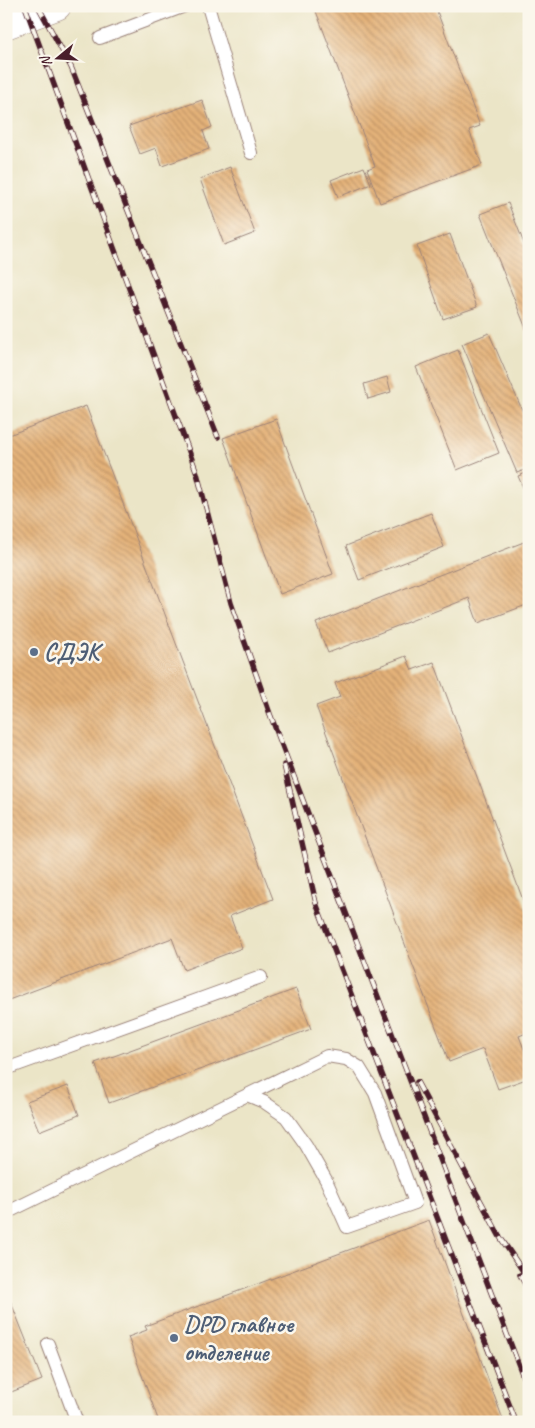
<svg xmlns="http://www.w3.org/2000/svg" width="535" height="1428" viewBox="0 0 535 1428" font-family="Caveat,sans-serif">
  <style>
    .building { fill: url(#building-back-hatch) }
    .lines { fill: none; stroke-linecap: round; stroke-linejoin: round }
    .service-casing { stroke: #9a8279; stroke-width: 14 }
    .tertiary-casing { stroke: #9a8279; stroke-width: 29 }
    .service { stroke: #fff; stroke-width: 12 }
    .tertiary { stroke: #fff; stroke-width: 28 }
    .rail-casing { stroke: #4a1f2b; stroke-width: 5.5 }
    .rail { stroke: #fbf7ec; stroke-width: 4; stroke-dasharray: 11; stroke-linecap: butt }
    .service-dot { fill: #5c6f8a; stroke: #fbf7ec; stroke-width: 2 }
    .labels { text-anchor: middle; stroke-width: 5; stroke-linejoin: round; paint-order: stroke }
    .service-label { font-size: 24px; font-weight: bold; fill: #4e5e75; stroke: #fbf7ec; text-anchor: start }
  </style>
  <defs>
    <pattern id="building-back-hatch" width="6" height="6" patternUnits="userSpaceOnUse" patternTransform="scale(1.25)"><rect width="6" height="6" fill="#e4b279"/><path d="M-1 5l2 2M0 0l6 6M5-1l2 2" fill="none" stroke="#bb9063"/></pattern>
  </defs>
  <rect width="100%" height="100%" fill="#fbf7ec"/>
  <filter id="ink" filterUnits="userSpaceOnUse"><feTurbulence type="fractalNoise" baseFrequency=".02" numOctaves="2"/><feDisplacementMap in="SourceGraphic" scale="10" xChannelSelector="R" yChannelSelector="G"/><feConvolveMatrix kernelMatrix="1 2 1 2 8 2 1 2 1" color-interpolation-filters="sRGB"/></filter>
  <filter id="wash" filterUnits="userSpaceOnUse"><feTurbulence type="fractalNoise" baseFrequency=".0096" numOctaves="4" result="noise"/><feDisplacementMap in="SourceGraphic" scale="20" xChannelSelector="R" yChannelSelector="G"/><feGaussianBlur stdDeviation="1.12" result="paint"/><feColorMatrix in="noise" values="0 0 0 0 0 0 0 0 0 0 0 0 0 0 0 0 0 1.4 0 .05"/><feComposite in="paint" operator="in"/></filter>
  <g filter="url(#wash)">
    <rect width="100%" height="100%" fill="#ebe5c7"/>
    <g id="blocks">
      <g class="building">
        <polygon points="314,6 435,6 480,126 469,130 482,165 380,203 367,169 375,166"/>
        <polygon points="202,100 212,127 203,131 209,149 162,166 156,148 140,154 129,126"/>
        <polygon points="230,167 255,233 224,245 200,179"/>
        <polygon points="364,167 371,184 338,197 331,180"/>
        <polygon points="508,203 529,256 529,336 480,214"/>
        <polygon points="450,234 477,307 443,319 417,246"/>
        <polygon points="489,333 529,426 529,468 517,473 462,344"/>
        <polygon points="458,350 499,453 457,470 416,367"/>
        <polygon points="387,377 391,392 368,399 364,384"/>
        <polygon points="86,406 273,899 230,916 242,948 184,970 172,938 6,1001 6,436"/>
        <polygon points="276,419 333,574 280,594 223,438"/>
        <polygon points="529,472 529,501 518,476"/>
        <polygon points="431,513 444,547 359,580 346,546"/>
        <polygon points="529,540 529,604 478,623 469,598 328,653 316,623"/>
        <polygon points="406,656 412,670 434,662 529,916 529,1032 519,1036 529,1062 529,1078 498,1089 483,1049 449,1062 316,706 340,697 335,683"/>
        <polygon points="296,989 311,1029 109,1103 95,1063"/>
        <polygon points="68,1086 79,1115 39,1131 27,1101"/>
        <polygon points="429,1220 504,1422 159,1422 128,1337 147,1330 145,1326"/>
        <polygon points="6,1290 42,1380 6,1394"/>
      </g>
    </g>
  </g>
  <g filter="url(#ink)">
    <use href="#blocks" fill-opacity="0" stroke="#9a8279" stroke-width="1"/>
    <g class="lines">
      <defs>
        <g id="service">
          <polyline points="208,6 251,153"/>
          <polyline points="100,38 185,6"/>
          <polyline points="6,1069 261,977"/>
          <polyline points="6,1213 327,1056 346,1059 359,1067 375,1093 415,1203 347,1227 326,1180 306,1145 286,1117 264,1102 247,1095"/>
          <polyline points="48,1344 77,1422"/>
        </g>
        <polyline id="tertiary" points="6,25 57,6"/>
      </defs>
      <use href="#service" class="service-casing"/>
      <use href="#tertiary" class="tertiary-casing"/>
      <use href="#service" class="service"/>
      <use href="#tertiary" class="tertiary"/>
      <defs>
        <g id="rail">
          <polyline points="25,6 197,473 231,603 270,714 529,1392"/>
          <polyline points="38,6 71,67 218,437"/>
          <polyline points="284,765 316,903 516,1422"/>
          <polyline points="417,1082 500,1237 529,1280"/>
          <polyline points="520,1275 529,1291"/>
        </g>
      </defs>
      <use href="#rail" class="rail-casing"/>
      <use href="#rail" class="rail"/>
    </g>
  </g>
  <g class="service-dot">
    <circle cx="34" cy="652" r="5"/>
    <circle cx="174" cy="1338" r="5"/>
  </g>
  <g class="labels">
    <g class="service-label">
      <text x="44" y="660">СДЭК</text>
      <text x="184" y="1332">DPD главное<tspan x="184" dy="28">отделение</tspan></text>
    </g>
  </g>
  <rect width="535" height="1428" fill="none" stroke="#fbf7ec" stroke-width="25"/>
  <g transform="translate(58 58) rotate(252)" stroke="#fbf7ec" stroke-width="4" paint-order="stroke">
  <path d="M0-4L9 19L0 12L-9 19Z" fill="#4a1f2b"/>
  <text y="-8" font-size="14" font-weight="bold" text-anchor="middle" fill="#4a1f2b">N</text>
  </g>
</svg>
